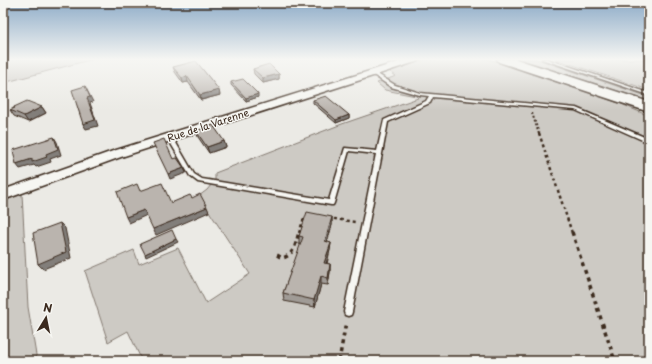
<svg xmlns="http://www.w3.org/2000/svg" width="652" height="364" viewBox="0 0 652 364" font-family="'Playpen Sans',sans-serif">
  <style>
    .green { fill: #cdcac4; stroke: #847a71 }
    .lines { fill: none; stroke-linecap: round; stroke-linejoin: round }
    .service-casing { stroke: #3b2a1e; stroke-width: 3 }
    .minor-casing { stroke: #3b2a1e; stroke-width: 3 }
    .primary-casing { stroke: #3b2a1e; stroke-width: 3 }
    .path-far2 { stroke: #3b2a1e; stroke-width: 2; stroke-dasharray: 2 2; stroke-linecap: butt }
    .path-far1 { stroke: #3b2a1e; stroke-width: 2.5; stroke-dasharray: 3 3; stroke-linecap: butt }
    .path { stroke: #3b2a1e; stroke-width: 3.5; stroke-dasharray: 4 4; stroke-linecap: butt }
    .service { fill: #f6f6f2; fill-rule: evenodd }
    .minor { fill: #f6f6f2; fill-rule: evenodd }
    .primary { fill: #f6f6f2; fill-rule: evenodd }
    .wall { fill: #a09b96; stroke: #3b2a1e }
    .shaded-wall { fill: #827e7a; stroke: #3b2a1e }
    .building { fill: #bab4ae; stroke: #3b2a1e }
    .labels { text-anchor: middle; stroke-width: 3; stroke-linejoin: round; paint-order: stroke }
    .street-label { font-size: 10px; fill: #3b2a1e; stroke: #f6f6f2 }
  </style>
  <rect width="100%" height="100%" fill="#ebeae5"/>
  <filter id="ink" filterUnits="userSpaceOnUse"><feTurbulence type="fractalNoise" baseFrequency=".025" numOctaves="2"/><feDisplacementMap in="SourceGraphic" scale="8" xChannelSelector="R" yChannelSelector="G"/><feConvolveMatrix kernelMatrix="1 2 1 2 8 2 1 2 1" color-interpolation-filters="sRGB"/></filter>
  <g filter="url(#ink)">
    <g class="green">
      <polygon points="3,59 93,59 3,83"/>
      <polygon points="428,59 487,59 504,63 619,103 649,116 649,361 142,361 128,331 108,342 85,271 134,250 139,264 178,248 206,303 250,274 199,196 207,190 215,180 215,173 342,124 418,98 416,96 385,90 377,83 396,76 389,71"/>
      <polygon points="518,59 537,59 649,97 649,101"/>
      <polygon points="555,59 649,59 649,90"/>
      <polygon points="22,194 28,307 37,361 3,361 3,201"/>
    </g>
    <g class="lines">
      <defs>
        <g id="service">
          <polygon points="542,59 547,59 649,93 649,95"/>
          <polygon points="372,72 374,72 395,85 420,93 576,108 649,139 649,143 575,110 433,97 430,103 388,122 352,312 351,315 348,316 345,315 344,312 376,154 349,151 334,203 333,205 331,205 198,182 190,176 167,137 168,136 172,136 194,174 202,179 329,200 345,148 377,151 384,120 426,101 429,96 420,95 391,87 372,74"/>
        </g>
        <polygon id="minor" points="408,59 419,59 418,61 376,75 121,157 3,200 3,190 113,151"/>
        <polygon id="primary" points="497,59 516,59 649,102 649,112 499,62"/>
      </defs>
      <use href="#service" class="service-casing"/>
      <use href="#minor" class="minor-casing"/>
      <use href="#primary" class="primary-casing"/>
      <polyline class="path-far2" points="532,113 539,134"/>
      <g class="path-far1">
        <polyline points="539,133 572,233"/>
        <polyline points="328,218 355,222"/>
        <polyline points="299,233 304,218 308,216"/>
      </g>
      <g class="path">
        <polyline points="572,232 615,361"/>
        <path d="M277,255L282,258C294,256 296,243 299,232"/>
        <polyline points="339,361 346,322"/>
      </g>
      <use href="#service" class="service"/>
      <use href="#minor" class="minor"/>
      <use href="#primary" class="primary"/>
    </g>
    <g class="wall">
      <polygon points="173,67 220,95 201,100 188,82 183,83 175,72"/>
      <polygon points="253,69 279,74 279,79 263,83 254,74"/>
      <polygon points="231,82 258,97 246,101 231,85"/>
      <polygon points="313,100 349,115 349,118 336,123 313,103"/>
      <polygon points="14,107 42,107 46,113 28,122 14,116 10,110 14,108"/>
      <polygon points="196,131 224,141 226,147 209,153 198,137"/>
      <polygon points="332,217 332,225 327,242 331,243 330,250 327,264 330,264 330,272 328,285 321,284 315,307 284,301 283,293 301,245 299,244 299,236"/>
    </g>
    <g class="shaded-wall">
      <polygon points="279,74 279,79 263,83 263,78"/>
      <polygon points="187,76 188,82 183,83 182,78"/>
      <polygon points="85,86 93,102 90,103 98,126 86,129 83,124 87,98"/>
      <polygon points="219,90 220,95 201,100 200,95"/>
      <polygon points="258,94 258,97 246,101 246,98"/>
      <polygon points="42,107 46,113 28,122 24,116"/>
      <polygon points="349,115 349,118 336,123 336,120"/>
      <polygon points="54,137 57,142 61,155 50,159 51,162 36,167 34,165 20,169 16,164 46,154"/>
      <polygon points="224,141 226,147 209,153 207,147"/>
      <polygon points="184,168 186,173 170,179 168,174"/>
      <polygon points="207,207 209,212 156,235 153,229"/>
      <polygon points="144,210 147,215 129,223 126,217"/>
      <polygon points="332,217 332,225 325,249 325,241"/>
      <polygon points="60,223 65,228 71,258 43,269 38,264"/>
      <polygon points="176,239 178,242 146,257 145,254"/>
      <polygon points="331,243 330,250 324,271 324,263"/>
      <polygon points="330,264 330,272 328,285 328,278"/>
      <polygon points="321,276 321,284 315,307 314,300"/>
    </g>
    <g class="building">
      <polygon points="196,61 219,90 200,95 187,76 182,78 173,67"/>
      <polygon points="269,64 279,74 263,78 253,69"/>
      <polygon points="243,79 258,94 246,98 231,82"/>
      <polygon points="85,86 90,97 87,98 95,120 83,124 72,90"/>
      <polygon points="326,96 349,115 336,120 313,100"/>
      <polygon points="27,101 42,107 24,116 10,110 15,108 14,107"/>
      <polygon points="213,125 224,141 207,147 196,131"/>
      <polygon points="54,137 58,149 46,154 47,157 32,162 32,159 16,164 13,150"/>
      <polygon points="164,139 173,159 177,158 184,168 168,174 153,143"/>
      <polygon points="162,183 171,203 190,195 192,198 200,194 207,207 153,229 144,210 126,217 117,192 137,184 140,191"/>
      <polygon points="307,212 332,217 325,241 331,243 324,263 330,264 328,278 321,276 314,300 283,293 303,237 299,236"/>
      <polygon points="60,223 66,252 38,264 33,233"/>
      <polygon points="172,230 176,239 145,254 140,244"/>
    </g>
  </g>
  <linearGradient id="sky" x2="0" y2="1"><stop stop-color="#8eacc8"/><stop offset="0.54" stop-color="#f6f6f3"/><stop offset="1" stop-color="#f6f6f3" stop-opacity="0"/></linearGradient>
  <rect width="652" height="110" fill="url(#sky)"/>
  <g class="labels">
    <g class="street-label">
      <text transform="translate(208 125) rotate(-18)" y="4">Rue de la Varenne</text>
    </g>
  </g>
  <rect width="652" height="364" fill="none" stroke="#f6f6f2" stroke-width="16"/>
  <rect x="8" y="8" width="636" height="348" fill="none" stroke="#3b2a1e" stroke-width="1.5" filter="url(#ink)"/>
  <g transform="translate(46 318) rotate(10)" stroke="#f6f6f2" stroke-width="3" paint-order="stroke">
  <path d="M0-3L7 15L0 10L-7 15Z" fill="#3b2a1e"/>
  <text y="-6" font-size="11" font-weight="bold" text-anchor="middle" fill="#3b2a1e">N</text>
  </g>
</svg>
